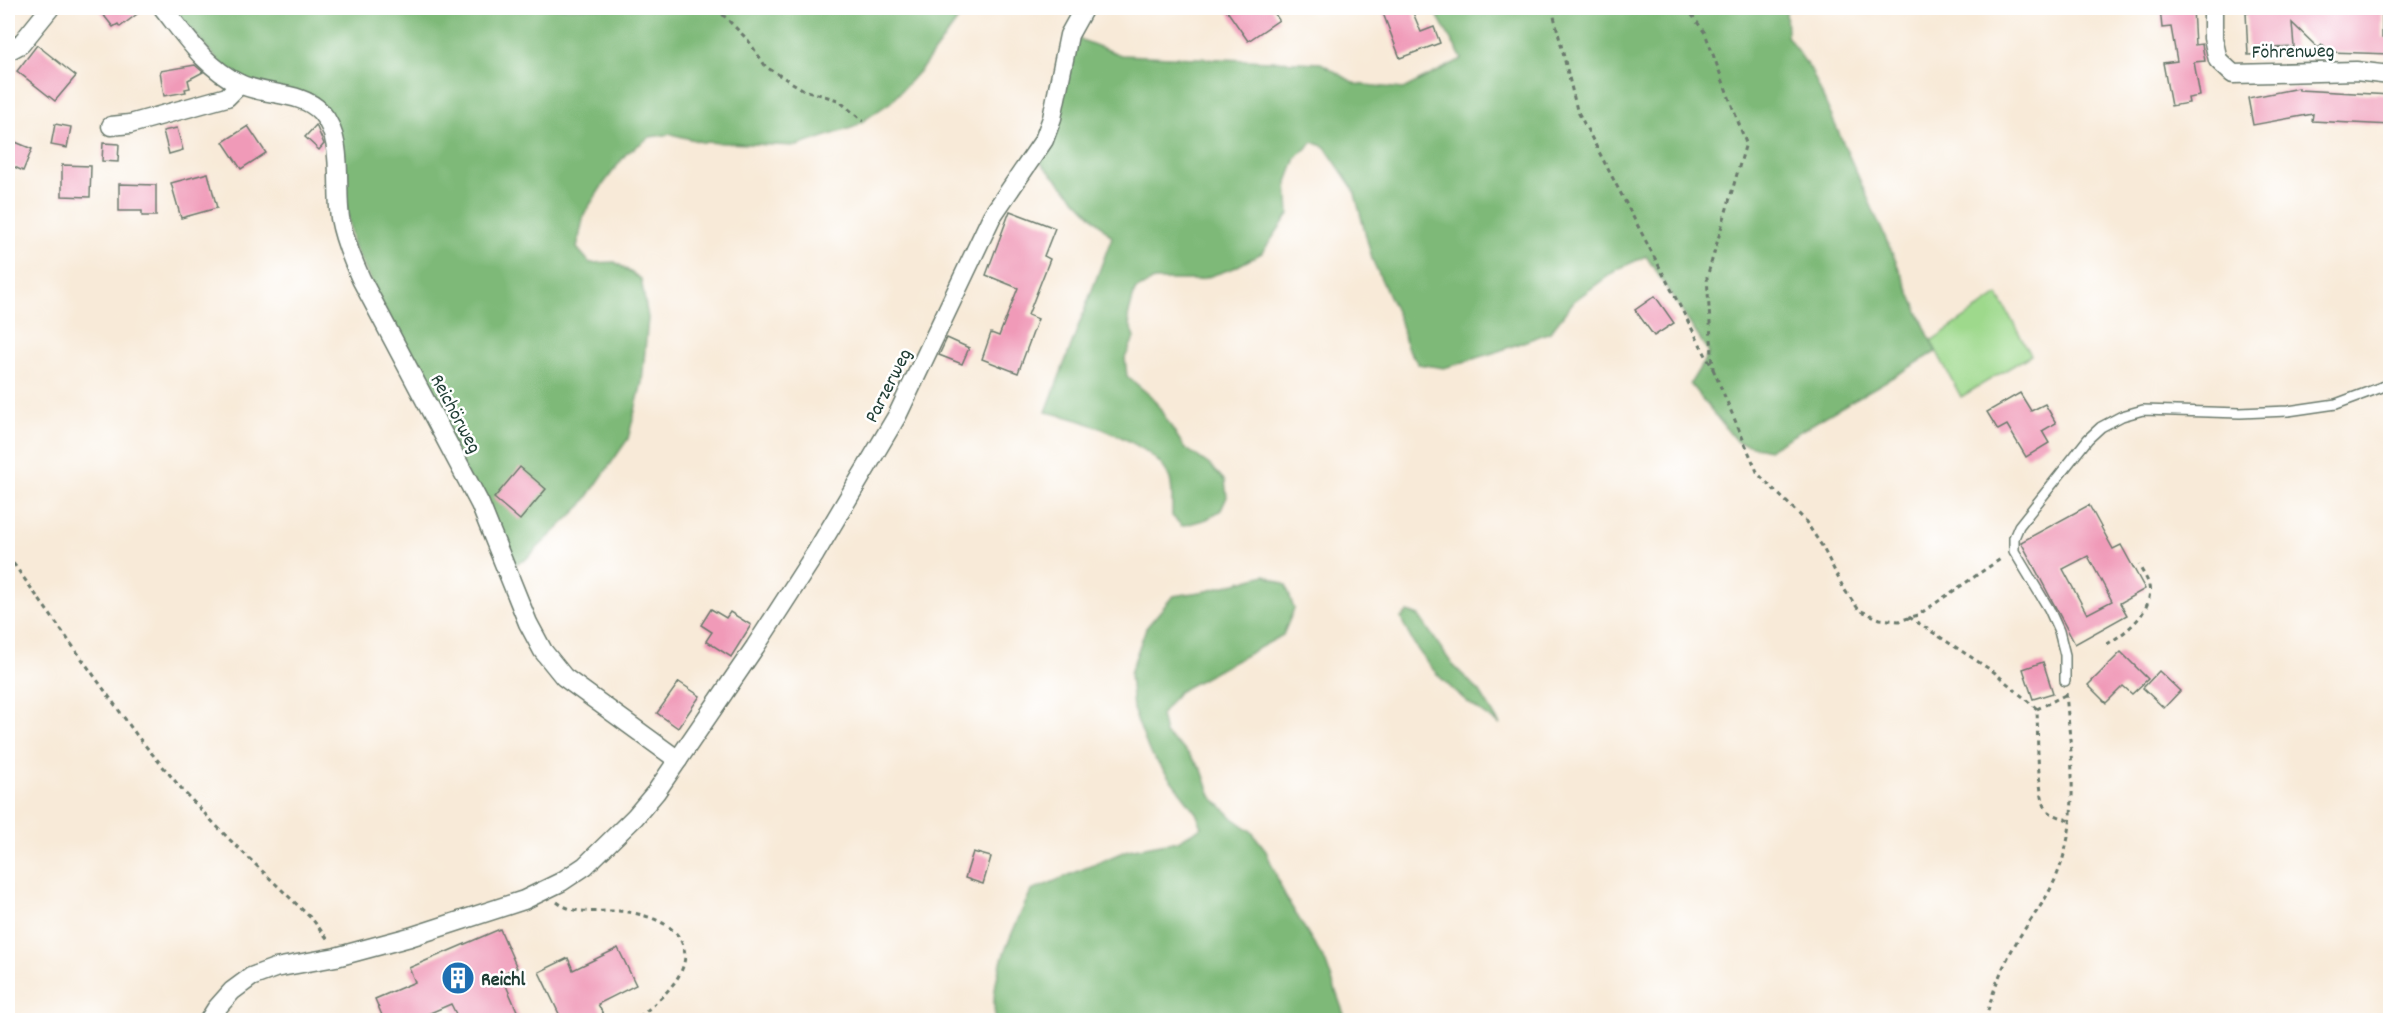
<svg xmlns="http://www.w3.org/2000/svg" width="2398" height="1028" viewBox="0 0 2398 1028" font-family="Dekko,sans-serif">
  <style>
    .green { fill: #9ed98c; stroke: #5e8b60; stroke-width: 1.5 }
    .forest { fill: #7eb978; stroke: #4e7b56; stroke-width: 1.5 }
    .building { fill: #f09ab8; fill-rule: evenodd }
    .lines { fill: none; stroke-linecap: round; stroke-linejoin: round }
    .lane-casing { stroke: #6b7a6d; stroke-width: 12 }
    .street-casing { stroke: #6b7a6d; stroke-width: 21 }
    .path { stroke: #6b7a6d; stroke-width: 3; stroke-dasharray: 4.5 4.5; stroke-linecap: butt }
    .lane { stroke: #fff; stroke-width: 9 }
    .street { stroke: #fff; stroke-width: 18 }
    .labels { text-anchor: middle; stroke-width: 5; stroke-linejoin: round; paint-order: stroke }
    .street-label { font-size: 20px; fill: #1f3d34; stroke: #fff }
    .poi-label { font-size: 20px; font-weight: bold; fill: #1f3d34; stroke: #fff; text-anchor: start }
  </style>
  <rect width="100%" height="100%" fill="#fff"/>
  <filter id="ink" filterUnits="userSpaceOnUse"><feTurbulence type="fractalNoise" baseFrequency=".0167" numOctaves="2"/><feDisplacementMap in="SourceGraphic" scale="12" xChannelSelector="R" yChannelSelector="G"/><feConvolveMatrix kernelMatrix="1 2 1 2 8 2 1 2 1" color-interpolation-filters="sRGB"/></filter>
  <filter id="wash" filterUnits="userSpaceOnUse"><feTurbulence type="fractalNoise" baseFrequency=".008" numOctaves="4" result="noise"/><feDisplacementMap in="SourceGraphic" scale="24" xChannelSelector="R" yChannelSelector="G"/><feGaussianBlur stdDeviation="1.35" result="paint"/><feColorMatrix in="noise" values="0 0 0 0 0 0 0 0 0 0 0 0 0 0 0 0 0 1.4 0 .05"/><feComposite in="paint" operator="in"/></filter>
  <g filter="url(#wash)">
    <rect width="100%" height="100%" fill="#f8ead8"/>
    <polygon class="green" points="1998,295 2031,355 1961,397 1931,341"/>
    <g class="forest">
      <polygon points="173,8 964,8 957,21 923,67 891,102 854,127 797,146 702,142 671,134 650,137 626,154 602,186 584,214 577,248 590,263 615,262 641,279 648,318 642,382 628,439 582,505 525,560 511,565 353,245 328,111 245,80 219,62"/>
      <path d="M1433,8H1786L1787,36L1811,70L1936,352L1768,450L1737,442L1690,384L1709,353L1646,256L1618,269L1574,301L1550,332L1496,352L1444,368L1418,364L1407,347L1399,318L1372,259L1354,190L1325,147L1313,142L1296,158L1287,182L1289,214L1262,253L1234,268L1199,280H1154L1135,290L1128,317L1134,338L1125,358L1127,376L1153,398L1184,447L1211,466L1225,481L1227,497L1221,510L1207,519L1182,526L1172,516C1172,505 1173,490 1170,479C1158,444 1079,418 1046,412L1112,237L1039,161L1074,37L1121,55L1321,63L1356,84L1403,89L1462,59Z"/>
      <path d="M1265,575L1286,585L1294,609L1283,635L1178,692L1161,715L1165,734L1186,751L1202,770L1211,796L1233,818L1251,831L1265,849L1285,896L1326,963L1346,1020H996C986,982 1015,926 1031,891L1128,850L1178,841L1202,827L1196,813L1149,751L1133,709L1130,673L1146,628L1173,596L1207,591Z"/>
      <path d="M1408,612L1419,616L1452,664L1480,692L1500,725C1458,698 1420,665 1401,618Z"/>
    </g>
    <g id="blocks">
      <g class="building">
        <polygon points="98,8 145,8 120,27 118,24 113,27"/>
        <polygon points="1225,8 1271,8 1279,20 1248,41"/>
        <polygon points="1381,8 1411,8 1421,32 1434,27 1440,43 1400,58"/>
        <polygon points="2160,8 2193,8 2195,45 2202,44 2205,61 2194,62 2200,96 2188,98 2189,103 2171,106 2163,63 2177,61 2171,27 2162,28"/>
        <polygon points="2341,8 2382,10 2382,38 2391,38 2391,54 2329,52 2322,45 2318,48 2292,23 2294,47 2271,48 2272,54 2248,55 2246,12 2292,9 2292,12 2341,13"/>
        <polygon points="37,45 76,76 55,101 17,71"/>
        <polygon points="195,65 203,72 188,80 190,88 185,89 186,92 164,96 160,71"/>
        <polygon points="2299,88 2299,90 2391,95 2391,125 2312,121 2313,114 2253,125 2248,98"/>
        <polygon points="55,124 71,127 67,148 51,145"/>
        <polygon points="316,125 324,144 319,150 305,137"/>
        <polygon points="248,126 266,153 241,169 223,142"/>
        <polygon points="177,128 183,150 169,154 163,131"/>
        <polygon points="13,141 32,149 23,171 8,164 8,154"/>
        <polygon points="103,143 119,144 118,162 102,161"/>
        <polygon points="62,165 91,166 90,197 62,196"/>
        <polygon points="208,173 217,208 181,218 171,183"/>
        <polygon points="119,184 156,185 156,216 142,216 142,211 119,211"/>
        <polygon points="1010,211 1055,228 1044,256 1050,259 1028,315 1038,319 1018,373 982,359 991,333 999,336 1018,288 986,275"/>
        <polygon points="1655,296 1674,323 1654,336 1635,310"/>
        <polygon points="947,338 969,348 962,364 939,355"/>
        <polygon points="2020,393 2031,411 2045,404 2056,423 2042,431 2049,443 2026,457 2007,425 1998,430 1987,412"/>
        <polygon points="520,467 546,489 520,520 494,498"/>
        <path d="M2089,505L2113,549L2121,545L2145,589L2120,603L2127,615L2075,644L2021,542ZM2088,556L2112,601L2087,614L2063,569Z"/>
        <polygon points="711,609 726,618 730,612 751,625 731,657 706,641 712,632 701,625"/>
        <polygon points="2121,652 2148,679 2132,694 2123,686 2106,703 2088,685"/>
        <polygon points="2043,662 2053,693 2033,699 2023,669"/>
        <polygon points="2159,671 2180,691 2164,708 2143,688"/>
        <polygon points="679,682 700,696 678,728 657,713"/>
        <polygon points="973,852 991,857 983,884 965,878"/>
        <polygon points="500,929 517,968 501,974 521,1020 459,1020 451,1004 414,1020 384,1020 375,999 415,982 409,968"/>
        <polygon points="618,948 636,985 598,1004 606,1020 562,1020 539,972 568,958 573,970"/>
      </g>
    </g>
  </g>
  <g filter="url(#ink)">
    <use href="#blocks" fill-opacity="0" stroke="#6b7a6d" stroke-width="1.5"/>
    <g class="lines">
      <defs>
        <polyline id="lane" points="2065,681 2065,655 2059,631 2049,609 2014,551 2014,538 2019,526 2088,439 2101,427 2122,416 2143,410 2240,413 2288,411 2336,404 2390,384"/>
        <g id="street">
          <path d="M163,8C186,37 206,68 240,84C265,96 302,91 321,112C345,139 335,185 340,218C344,240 352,259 361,279L480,504L528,623L543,651L564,677L678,760"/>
          <polyline points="2213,8 2213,38 2218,60 2233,74 2356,71 2390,75"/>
          <polyline points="8,51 21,44 50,8"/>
          <polyline points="111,126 130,124 227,97 240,84"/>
          <polyline points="209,1020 216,1009 232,991 251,977 275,968 336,957 410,937 524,900 561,882 585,866 635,817 656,792 755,647 815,554 897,416 992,216 1044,140 1052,118 1069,35 1084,8"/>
        </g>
      </defs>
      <use href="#lane" class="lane-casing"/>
      <use href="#street" class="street-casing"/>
      <g class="path">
        <polyline points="716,8 748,40 766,67 804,90 838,100 863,121"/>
        <polyline points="1552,8 1577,110 1713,369 1707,277 1746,143 1705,33 1687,8"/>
        <polyline points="1713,369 1758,474 1804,519 1822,546 1844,589 1859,610 1880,619 1899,621 1918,615 2002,558"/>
        <polyline points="8,556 138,737 186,794 228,838 313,920 329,941"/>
        <polyline points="1909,617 1994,672 2037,709"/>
        <path d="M2107,644C2126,633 2154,611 2149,586C2148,579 2142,572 2139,565"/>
        <path d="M2065,695L2037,709C2038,727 2036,801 2048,811C2054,816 2064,818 2070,821"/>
        <path d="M557,902C575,916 598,910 619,911C641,913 673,921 682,943C696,973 655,1003 636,1020"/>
        <path d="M1986,1020C1992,990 2004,962 2020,936C2031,919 2043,904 2052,886C2082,826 2071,756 2066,692"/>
      </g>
      <use href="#lane" class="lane"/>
      <use href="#street" class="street"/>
    </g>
  </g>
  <defs>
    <symbol id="building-disc" viewBox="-11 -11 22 22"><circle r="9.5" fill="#1f6fb2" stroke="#fff"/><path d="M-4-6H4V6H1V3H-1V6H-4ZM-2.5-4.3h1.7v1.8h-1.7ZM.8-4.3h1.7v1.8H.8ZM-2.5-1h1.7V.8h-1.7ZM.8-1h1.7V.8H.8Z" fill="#fff"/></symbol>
  </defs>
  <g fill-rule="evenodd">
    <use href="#building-disc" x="439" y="959" width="38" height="38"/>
  </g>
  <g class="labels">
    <g class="street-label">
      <text transform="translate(2293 50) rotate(-1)" y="7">Föhrenweg</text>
      <text transform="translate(887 385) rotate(-63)" y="7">Parzerweg</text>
      <text transform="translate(457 413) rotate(62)" y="7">Reichörweg</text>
    </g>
    <g class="poi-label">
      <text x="481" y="985">Reichl</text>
    </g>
  </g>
  <rect width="2398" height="1028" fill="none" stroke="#fff" stroke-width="30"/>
</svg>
